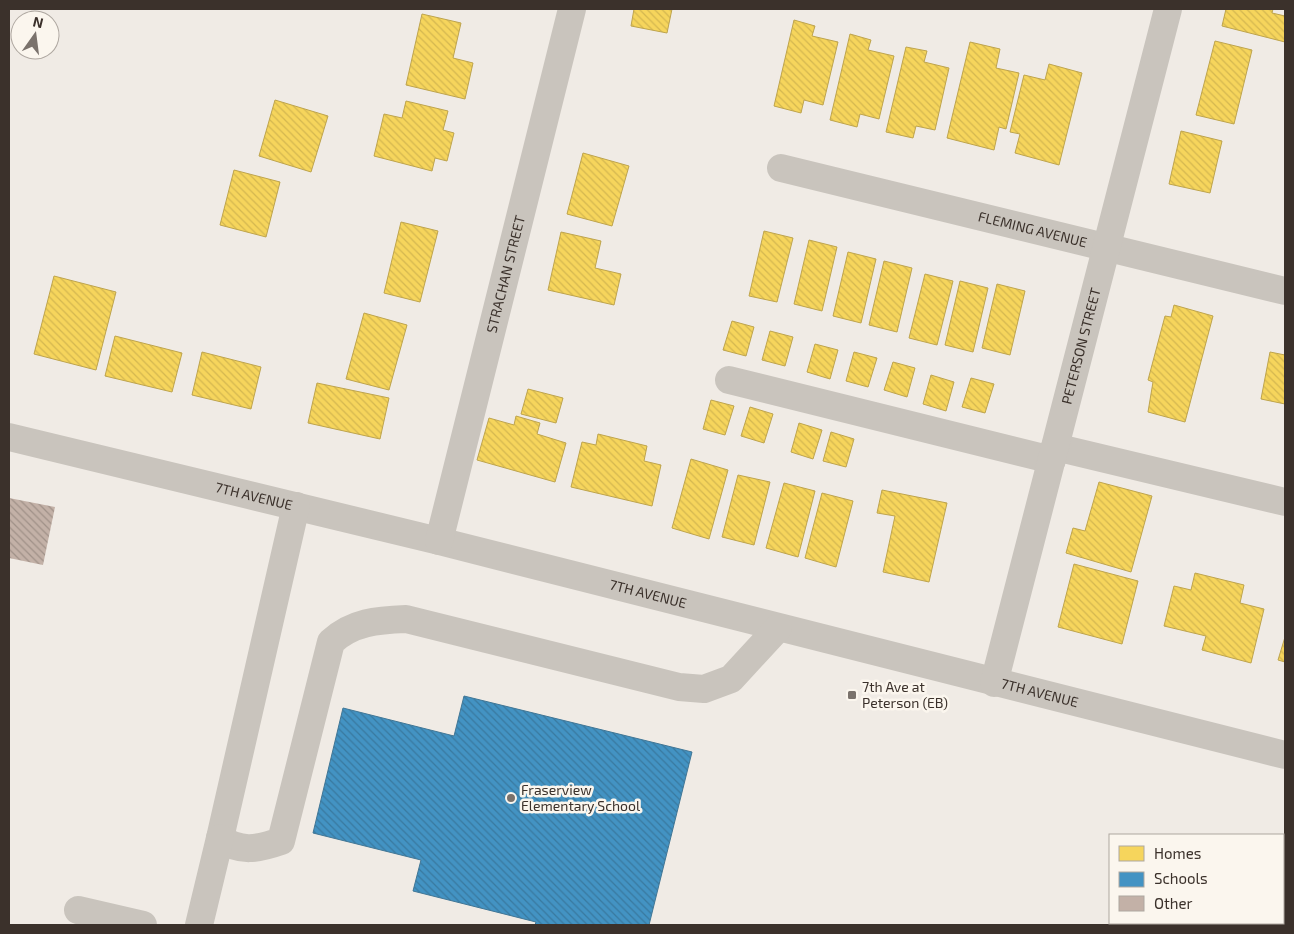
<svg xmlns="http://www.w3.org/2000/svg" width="1294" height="934" viewBox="0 0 1294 934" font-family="'Exo 2',sans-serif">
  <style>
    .homes { fill: url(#homes-back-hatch); stroke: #bea44d }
    .schools { fill: url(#schools-back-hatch); stroke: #417695 }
    .building { fill: url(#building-back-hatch) }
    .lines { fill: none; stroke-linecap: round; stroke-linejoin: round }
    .minor { stroke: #c9c4bd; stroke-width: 28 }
    .poi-dot { fill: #7a726c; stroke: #fbf6ee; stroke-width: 2 }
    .labels { text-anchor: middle; stroke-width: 5; stroke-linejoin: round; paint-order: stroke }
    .street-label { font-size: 14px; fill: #3b312b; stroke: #fbf6ee }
    .poi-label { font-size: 14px; fill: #3b312b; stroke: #fbf6ee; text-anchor: start }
  </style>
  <defs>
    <pattern id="homes-back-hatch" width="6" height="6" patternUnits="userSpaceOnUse" patternTransform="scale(1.25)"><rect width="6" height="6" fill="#f6d55c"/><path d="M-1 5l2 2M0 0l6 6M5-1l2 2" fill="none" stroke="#d4b750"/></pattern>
    <pattern id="schools-back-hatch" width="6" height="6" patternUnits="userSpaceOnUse" patternTransform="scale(1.25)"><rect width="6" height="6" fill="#4393c3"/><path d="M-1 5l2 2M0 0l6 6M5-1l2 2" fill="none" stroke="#39799f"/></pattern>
    <pattern id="building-back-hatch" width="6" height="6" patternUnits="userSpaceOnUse" patternTransform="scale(1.25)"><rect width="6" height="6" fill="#c3b1a7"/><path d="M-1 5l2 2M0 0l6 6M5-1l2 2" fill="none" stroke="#a09188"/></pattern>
  </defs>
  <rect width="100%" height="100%" fill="#f0ebe5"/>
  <g class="homes">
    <polygon points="634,9 672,9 667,33 631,26"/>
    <polygon points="1226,9 1273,9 1272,13 1285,16 1285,42 1222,26"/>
    <polygon points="422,14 461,23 453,58 473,63 465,99 406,85"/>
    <polygon points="794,20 815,26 812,36 838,42 823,105 804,100 801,113 774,106"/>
    <polygon points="850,34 871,40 868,50 894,56 879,119 860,114 857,127 830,120"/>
    <polygon points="1215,41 1252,50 1234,124 1196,115"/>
    <polygon points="970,42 1000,49 996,68 1019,73 1006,129 999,127 994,150 947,138"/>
    <polygon points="906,47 927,51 924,62 949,68 935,130 916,126 913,138 886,132"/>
    <polygon points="1049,64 1082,73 1059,165 1015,153 1020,134 1010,132 1024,75 1045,80"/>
    <polygon points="275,100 328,116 311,172 259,156"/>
    <polygon points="406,101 448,111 443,130 454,133 447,161 435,158 432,171 374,156 384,114 402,118"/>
    <polygon points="1181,131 1222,141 1210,193 1169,184"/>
    <polygon points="583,153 629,166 612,226 567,214"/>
    <polygon points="234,170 280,182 266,237 220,225"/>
    <polygon points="401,222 438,231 420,302 384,293"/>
    <polygon points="764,231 793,238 777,302 749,296"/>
    <polygon points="561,232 601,241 595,268 621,274 614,305 548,290"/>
    <polygon points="809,240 837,247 822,311 794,304"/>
    <polygon points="848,252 876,259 861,323 833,316"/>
    <polygon points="884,261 912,268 897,332 869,325"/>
    <polygon points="925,274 953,281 937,345 909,338"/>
    <polygon points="54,276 116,292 96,370 34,354"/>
    <polygon points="960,281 988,288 973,352 945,345"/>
    <polygon points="997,284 1025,291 1010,355 982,348"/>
    <polygon points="1174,305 1213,316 1185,422 1148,412 1153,382 1148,380 1165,316 1171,317"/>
    <polygon points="364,313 407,325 389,390 346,379"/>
    <polygon points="732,321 754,327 746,356 723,350"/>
    <polygon points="770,331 793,337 785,366 762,360"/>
    <polygon points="115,336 182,353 172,392 105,376"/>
    <polygon points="815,344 838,350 830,379 807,372"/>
    <polygon points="202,352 261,367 251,409 192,395"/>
    <polygon points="854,352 877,358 868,387 846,381"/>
    <polygon points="1270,352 1285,355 1285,404 1261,399"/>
    <polygon points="893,362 915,368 907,397 884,390"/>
    <polygon points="931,375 954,382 946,411 923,404"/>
    <polygon points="971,378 994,384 985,413 962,407"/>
    <polygon points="317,383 389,398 380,439 308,423"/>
    <polygon points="528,389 563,398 556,423 521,414"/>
    <polygon points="711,400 734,406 725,435 703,429"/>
    <polygon points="750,407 773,414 764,443 741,436"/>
    <polygon points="516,416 540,423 537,434 566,443 555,482 477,460 489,418 514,425"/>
    <polygon points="799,423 822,430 813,459 791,452"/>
    <polygon points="831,432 854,439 846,467 823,461"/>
    <polygon points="598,434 647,446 644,461 661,465 652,506 571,487 582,442 596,445"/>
    <polygon points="691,459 728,470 709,539 672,528"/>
    <polygon points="738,475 770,482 754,545 722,537"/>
    <polygon points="1099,482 1152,496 1131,572 1066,553 1073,528 1085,531"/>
    <polygon points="784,483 815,491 798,557 766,548"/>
    <polygon points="882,490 947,503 929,582 883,572 895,516 877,513"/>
    <polygon points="822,493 853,501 836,567 805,558"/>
    <polygon points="1074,564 1138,581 1122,644 1058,627"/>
    <polygon points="1195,573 1244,585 1240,603 1264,609 1251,663 1202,650 1206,636 1164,626 1174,586 1191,590"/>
    <polygon points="1285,637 1285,662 1278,660"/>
  </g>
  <polygon class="schools" points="464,696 692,752 649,925 535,925 536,922 413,891 421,860 313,833 343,708 454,736"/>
  <polygon class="building" points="9,498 55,507 43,565 9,558"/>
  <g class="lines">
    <g class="minor">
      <path id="s1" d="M781,168L1285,291"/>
      <polyline points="729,380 1052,460"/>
      <path id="s2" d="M9,437L439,541L1285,755"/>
      <polyline points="1055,447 1285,502"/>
      <path d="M296,506L220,838C240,853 258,849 281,841L331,642C352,622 378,620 406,619L679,687L704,689L731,679L778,628"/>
      <path id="s3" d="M439,541L572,9"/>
      <path id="s4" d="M994,683L1168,9"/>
      <polyline points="78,910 143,925"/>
      <polyline points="199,925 220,838"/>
    </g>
  </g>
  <g class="poi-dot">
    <rect x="847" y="690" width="10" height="10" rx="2.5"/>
    <circle cx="511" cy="798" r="5"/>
  </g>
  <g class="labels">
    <g class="street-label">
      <text dy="5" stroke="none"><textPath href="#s1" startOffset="259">FLEMING AVENUE</textPath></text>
      <text dy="5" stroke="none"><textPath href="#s3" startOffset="275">STRACHAN STREET</textPath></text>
      <text dy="5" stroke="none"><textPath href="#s4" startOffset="348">PETERSON STREET</textPath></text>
      <text dy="5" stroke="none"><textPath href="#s2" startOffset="252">7TH AVENUE</textPath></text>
      <text dy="5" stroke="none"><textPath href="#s2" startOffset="658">7TH AVENUE</textPath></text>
      <text dy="5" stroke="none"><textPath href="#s2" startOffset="1062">7TH AVENUE</textPath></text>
    </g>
    <g class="poi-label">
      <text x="862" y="692">7th Ave at<tspan x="862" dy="16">Peterson (EB)</tspan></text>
      <text x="521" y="795">Fraserview<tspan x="521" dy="16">Elementary School</tspan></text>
    </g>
  </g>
  <rect width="1294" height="934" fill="none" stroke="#3b312b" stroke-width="20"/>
  <rect x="1109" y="834" width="175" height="90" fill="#fbf6ee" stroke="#aea7a0"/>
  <rect x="1119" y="846" width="25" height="15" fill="#f6d55c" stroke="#aea7a0"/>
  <text x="1154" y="859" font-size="15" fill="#3b312b">Homes</text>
  <rect x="1119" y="872" width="25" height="15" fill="#4393c3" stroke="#aea7a0"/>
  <text x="1154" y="884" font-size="15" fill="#3b312b">Schools</text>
  <rect x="1119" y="896" width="25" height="15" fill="#c3b1a7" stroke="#aea7a0"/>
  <text x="1154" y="909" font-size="15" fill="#3b312b">Other</text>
  <g transform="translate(35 35) rotate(14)"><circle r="24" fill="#fbf6ee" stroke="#aea7a0"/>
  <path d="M0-4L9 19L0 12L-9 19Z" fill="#7a726c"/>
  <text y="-8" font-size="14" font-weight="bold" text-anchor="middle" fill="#3b312b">N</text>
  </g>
</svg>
